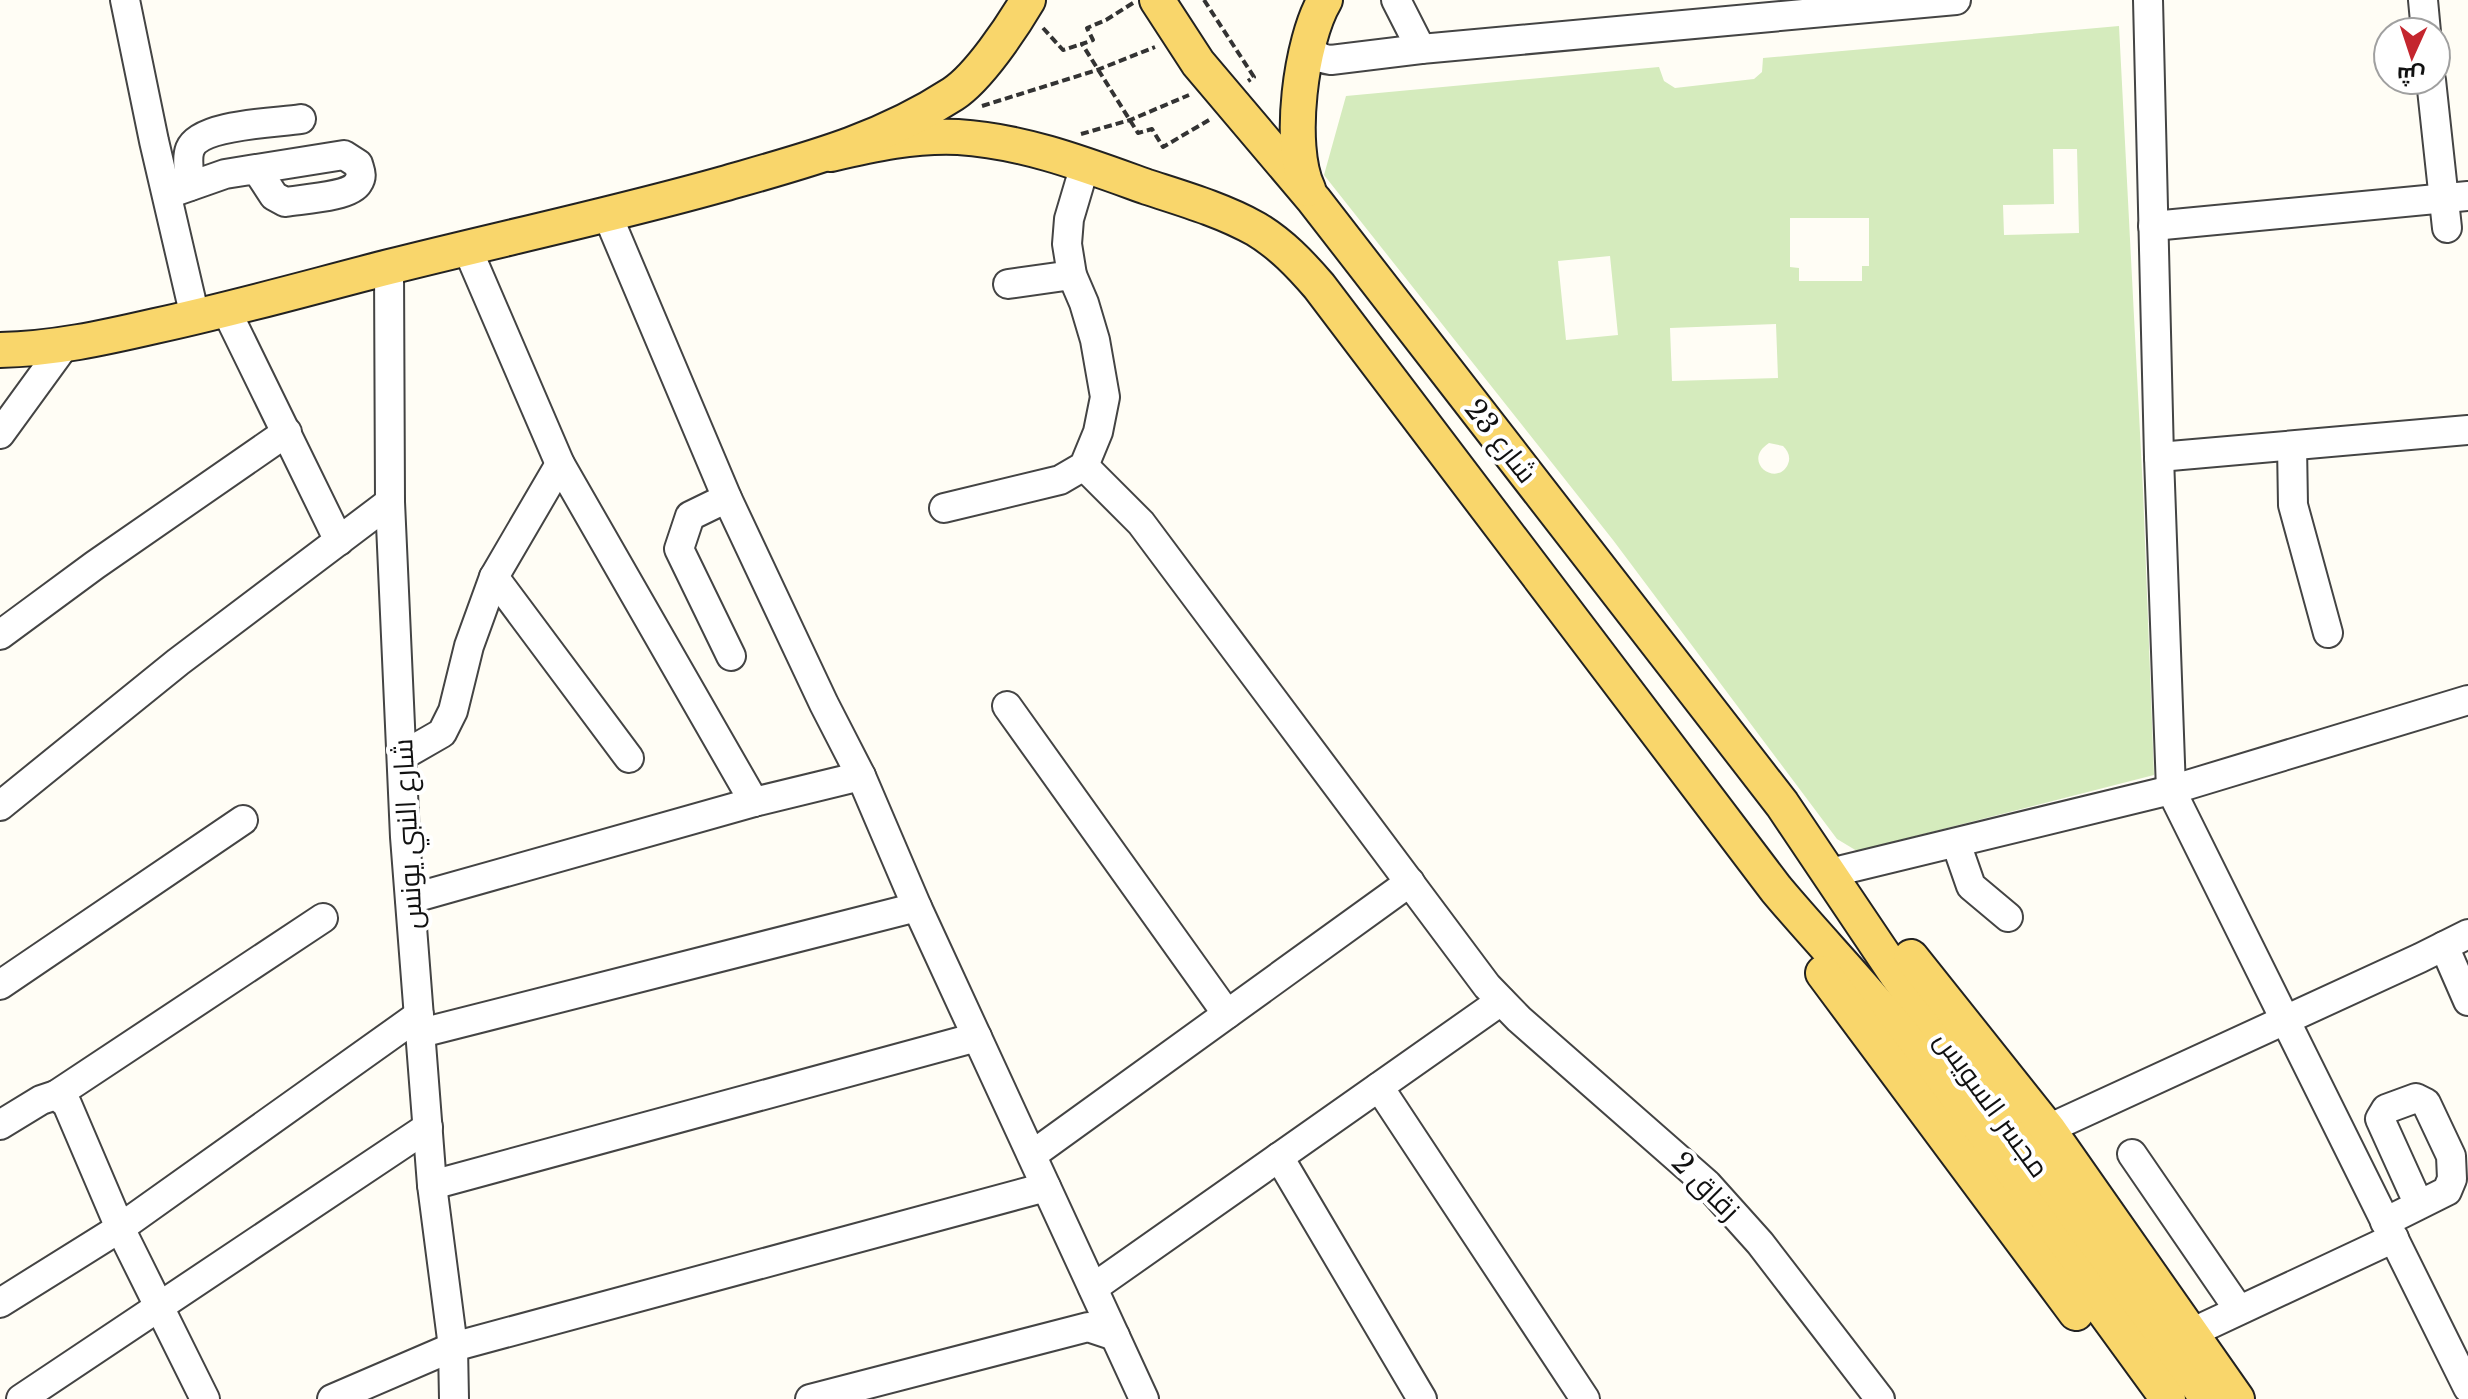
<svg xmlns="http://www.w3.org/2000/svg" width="2468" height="1399" viewBox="0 0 2468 1399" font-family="'Libre Baskerville',Cairo,serif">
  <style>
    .green { fill: #d5ebbd; fill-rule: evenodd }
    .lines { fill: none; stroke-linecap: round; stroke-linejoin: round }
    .minor-casing { stroke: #444; stroke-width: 32 }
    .major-casing { stroke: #222; stroke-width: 38 }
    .path { stroke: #333; stroke-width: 4; stroke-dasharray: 8 4; stroke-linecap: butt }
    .minor { stroke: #fff; stroke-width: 28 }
    .major { stroke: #f9d66b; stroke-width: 34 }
    .labels { text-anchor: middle; stroke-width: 8; stroke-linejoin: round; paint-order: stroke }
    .street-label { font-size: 28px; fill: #111; stroke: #fff }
  </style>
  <rect width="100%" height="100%" fill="#fffdf5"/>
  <path class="green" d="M2119,26L2143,491L2154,775L1857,851L1837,839L1613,540L1324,175L1346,96L1659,67L1664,81L1675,88L1754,79L1762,72L1763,58ZM2077,149L2079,233L2004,235L2003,205L2054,204L2053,149ZM1790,218H1869V266H1862V281H1799V268L1790,267ZM1610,256L1618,335L1566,340L1558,261ZM1776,324L1778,378L1672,381L1670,328ZM1769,443L1783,446C1788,451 1791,457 1788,464C1778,488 1740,462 1769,443Z"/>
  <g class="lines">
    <defs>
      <g id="minor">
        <polyline points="125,0 154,141 195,317"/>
        <polyline points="1396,0 1421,49"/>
        <polyline points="2148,0 2159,457 2171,790 2468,1388"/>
        <polyline points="2423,0 2426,32"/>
        <path d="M1311,33C1310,49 1314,58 1331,60L1421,49L1956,0"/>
        <polyline points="2431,80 2447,228"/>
        <path d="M190,186C190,176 186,159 190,149C200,124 276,123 301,119"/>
        <path d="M168,194L225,174L344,155L358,164C360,171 363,176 358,183C350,197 302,199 285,202L274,196L257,170"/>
        <polyline points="607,214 727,498 824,704 861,776 917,907 1144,1399"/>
        <polyline points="2153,226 2468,196"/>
        <polyline points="467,248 560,464 754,802"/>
        <polyline points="389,267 390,502 405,837 432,1185 453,1347 454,1399"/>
        <polyline points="1008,284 1072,275"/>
        <polyline points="226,310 339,541"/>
        <polyline points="0,434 64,346"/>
        <polyline points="2292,446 2293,505 2328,633"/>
        <polyline points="2159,457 2468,430"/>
        <polyline points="1084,466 1141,523 1487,986 1519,1019 1707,1184 1760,1243 1880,1399"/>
        <polyline points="727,498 690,516 679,549 731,656"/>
        <polyline points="944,508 1060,480 1084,466 1098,432 1105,397 1095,340 1084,303 1072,275 1067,244 1069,219 1085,165"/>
        <polyline points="494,577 629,758"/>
        <polyline points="0,635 95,565 287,432"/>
        <polyline points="1007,706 1227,1014"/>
        <polyline points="402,756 442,733 453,711 469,646 494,577 560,464"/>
        <polyline points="0,806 178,662 390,502"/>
        <polyline points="1956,843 1971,886 2008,917"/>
        <polyline points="1842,870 2171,790 2468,700"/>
        <polyline points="410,899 754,802 861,776"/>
        <polyline points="2444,946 2468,1001"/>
        <polyline points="0,985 243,820"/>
        <polyline points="421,1033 917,907"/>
        <polyline points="1379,1087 1585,1399"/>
        <polyline points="56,1095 323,918"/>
        <polyline points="0,1125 41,1100 56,1095 67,1104 120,1228 205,1399"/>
        <polyline points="2048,1129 2420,958 2468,934"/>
        <polyline points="2132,1154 2239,1310"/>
        <polyline points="1032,1155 1410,882"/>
        <polyline points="1279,1157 1422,1399"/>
        <polyline points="432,1185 977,1037"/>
        <polyline points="2385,1222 2447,1191 2452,1179 2451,1156 2426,1103 2416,1098 2386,1109 2380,1119 2419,1205"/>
        <polyline points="1093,1288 1501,1001"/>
        <polyline points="0,1303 120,1228 419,1015"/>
        <polyline points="2191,1333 2394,1238"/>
        <polyline points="21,1399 428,1127"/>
        <polyline points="332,1399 453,1347 1046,1187"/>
        <polyline points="810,1399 1088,1327 1115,1336"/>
      </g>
      <g id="major">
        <polyline points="1157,0 1198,63 1314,200 1782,804 1897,975 2208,1399"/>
        <path d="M831,154C873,144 915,135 958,137C1024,141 1086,165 1147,187C1184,199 1222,210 1256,229C1281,244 1300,264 1319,286L1776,889C1817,938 1862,984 1902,1034L2168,1399"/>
        <path d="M1308,189C1287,146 1301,40 1325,0"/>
        <path d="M0,350C53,349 103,338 155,326C234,309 311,287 389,267C500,239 613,215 723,184C807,160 879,142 953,94C979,77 1012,27 1028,0"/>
        <polyline points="1911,957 2048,1129 2237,1399"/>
        <polyline points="1823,973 2076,1313"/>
      </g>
    </defs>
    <use href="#minor" class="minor-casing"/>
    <use href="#major" class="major-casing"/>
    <g class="path">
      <polyline points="1204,0 1254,77 1248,81"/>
      <polyline points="1133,3 1106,20 1087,28 1093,40 1082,44 1138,133 1152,129 1163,147 1209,120"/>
      <polyline points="1043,28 1063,50 1082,44"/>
      <polyline points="982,106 1097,70 1155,47"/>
      <polyline points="1081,134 1130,120 1189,95"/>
    </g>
    <use href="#minor" class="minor"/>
    <use href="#major" class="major"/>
  </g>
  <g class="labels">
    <g class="street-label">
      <text transform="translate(1501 441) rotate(52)" y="10">شارع 23</text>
      <text transform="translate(407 834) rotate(-93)" y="10">شارع النبي يونس</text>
      <text transform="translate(1992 1104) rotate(54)" y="10">مجسر السويس</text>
      <text transform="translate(1706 1186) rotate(45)" y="10">زقاق 2</text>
    </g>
  </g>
  <g transform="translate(2412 56) rotate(183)"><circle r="38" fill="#ffffff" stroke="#a0a0a0" stroke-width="2"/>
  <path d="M0-6L14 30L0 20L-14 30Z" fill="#c4262e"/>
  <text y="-12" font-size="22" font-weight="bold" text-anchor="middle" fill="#111111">ش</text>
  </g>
</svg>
